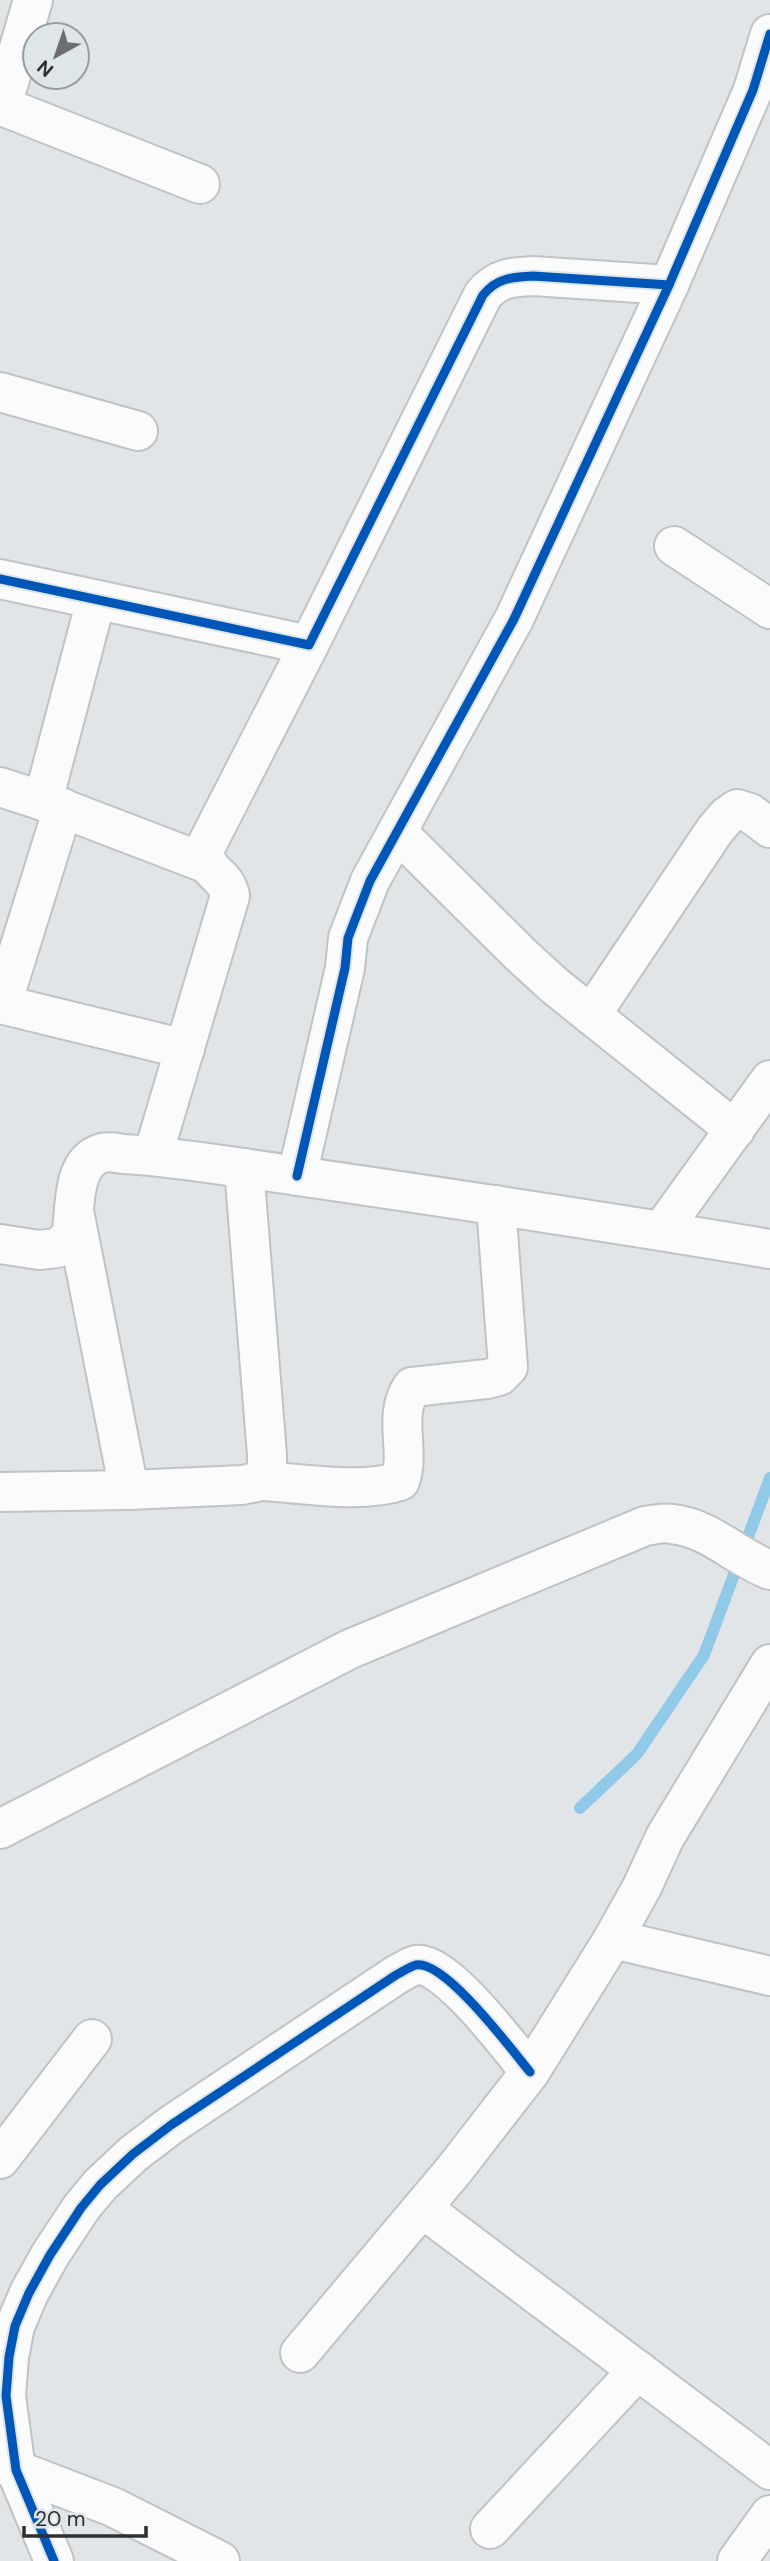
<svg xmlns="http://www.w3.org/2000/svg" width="770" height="2561" viewBox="0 0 770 2561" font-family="'DM Sans',sans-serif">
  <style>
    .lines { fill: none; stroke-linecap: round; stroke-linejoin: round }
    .stream { stroke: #91cae9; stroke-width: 12 }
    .street-casing { stroke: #c0c3c4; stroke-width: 42 }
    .street { stroke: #fbfbfb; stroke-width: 38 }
    .cycleway-casing { stroke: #dfe6ea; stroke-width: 13 }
    .cycleway { stroke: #0057b8; stroke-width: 9 }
  </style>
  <rect width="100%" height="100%" fill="#e2e5e7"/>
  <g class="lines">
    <polyline class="stream" points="580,1808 637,1754 704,1655 770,1478"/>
    <defs>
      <g id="street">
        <polyline points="0,105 2,106 33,0"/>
        <polyline points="2,106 200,184"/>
        <polyline points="0,392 138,431"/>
        <polyline points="674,546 770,609"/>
        <path d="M0,579L309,645L483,295C497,278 512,277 533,276L669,285L753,90L770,34"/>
        <polyline points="0,787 43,801 205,863"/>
        <polyline points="43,801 96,600"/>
        <polyline points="397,832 521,955 555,986 735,1130"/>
        <polyline points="0,1004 185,1049"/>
        <polyline points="2,1004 63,808"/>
        <polyline points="591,1015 715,830 727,816 737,809 750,813 770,828"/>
        <path d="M153,1155L230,896C225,872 207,876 204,850L309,645"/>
        <polyline points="297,1176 345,968 348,938 370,881 514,619 669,285"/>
        <polyline points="75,1216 129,1490"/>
        <polyline points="662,1230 770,1080"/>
        <path d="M0,1244L39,1250L57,1248L71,1237C76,1212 70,1162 102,1153C107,1151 117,1153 123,1154C165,1156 207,1163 250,1169C423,1194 597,1220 770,1249"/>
        <path d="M261,1481C301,1483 362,1494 400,1481C411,1450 392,1416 412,1387L487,1379L499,1376L508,1367L496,1205"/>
        <polyline points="0,1492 129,1490 242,1485 261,1481 267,1467 267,1455 244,1168"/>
        <path d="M0,1829L350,1649L645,1526C653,1525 663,1522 672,1524C710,1528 736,1557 770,1570"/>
        <polyline points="613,1939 770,1976"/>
        <polyline points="0,2159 92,2039"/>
        <polyline points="422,2208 770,2470"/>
        <polyline points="300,2353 454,2170 530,2072 613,1939 642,1887 665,1837 770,1664"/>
        <polyline points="1,2464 113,2507 220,2561"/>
        <polyline points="490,2529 638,2370"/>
        <path d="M54,2561L16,2470L6,2396L9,2357L15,2326L29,2293L50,2255L81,2208L100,2185L133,2154L171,2125L396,1975C402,1972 409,1967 416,1965C445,1960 511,2049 530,2072"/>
        <polyline points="737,2561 770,2515"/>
      </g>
    </defs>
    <use href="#street" class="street-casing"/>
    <use href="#street" class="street"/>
    <defs>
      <g id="cycleway">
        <path d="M0,579L309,645L483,295C497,278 512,277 533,276L669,285L753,90L770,34"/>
        <polyline points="297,1176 345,968 348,938 370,881 514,619 669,285"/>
        <path d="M54,2561L16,2470L6,2396L9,2357L15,2326L29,2293L50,2255L81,2208L100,2185L133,2154L171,2125L396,1975C402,1972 409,1967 416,1965C445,1960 511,2049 530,2072"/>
      </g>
    </defs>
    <use href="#cycleway" class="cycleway-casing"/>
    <use href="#cycleway" class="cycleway"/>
  </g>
  <g transform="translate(56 56) rotate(220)"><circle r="33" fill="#dfe6ea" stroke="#979ca0" stroke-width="2"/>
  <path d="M0-5L12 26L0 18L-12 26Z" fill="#6c6e70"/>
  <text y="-10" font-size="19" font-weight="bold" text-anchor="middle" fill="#2c2e30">N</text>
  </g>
  <path d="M24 2526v10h122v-10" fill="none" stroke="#2c2e30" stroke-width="3.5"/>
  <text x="35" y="2526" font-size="21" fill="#2c2e30" stroke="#dfe6ea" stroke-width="5" paint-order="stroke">20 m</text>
</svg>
